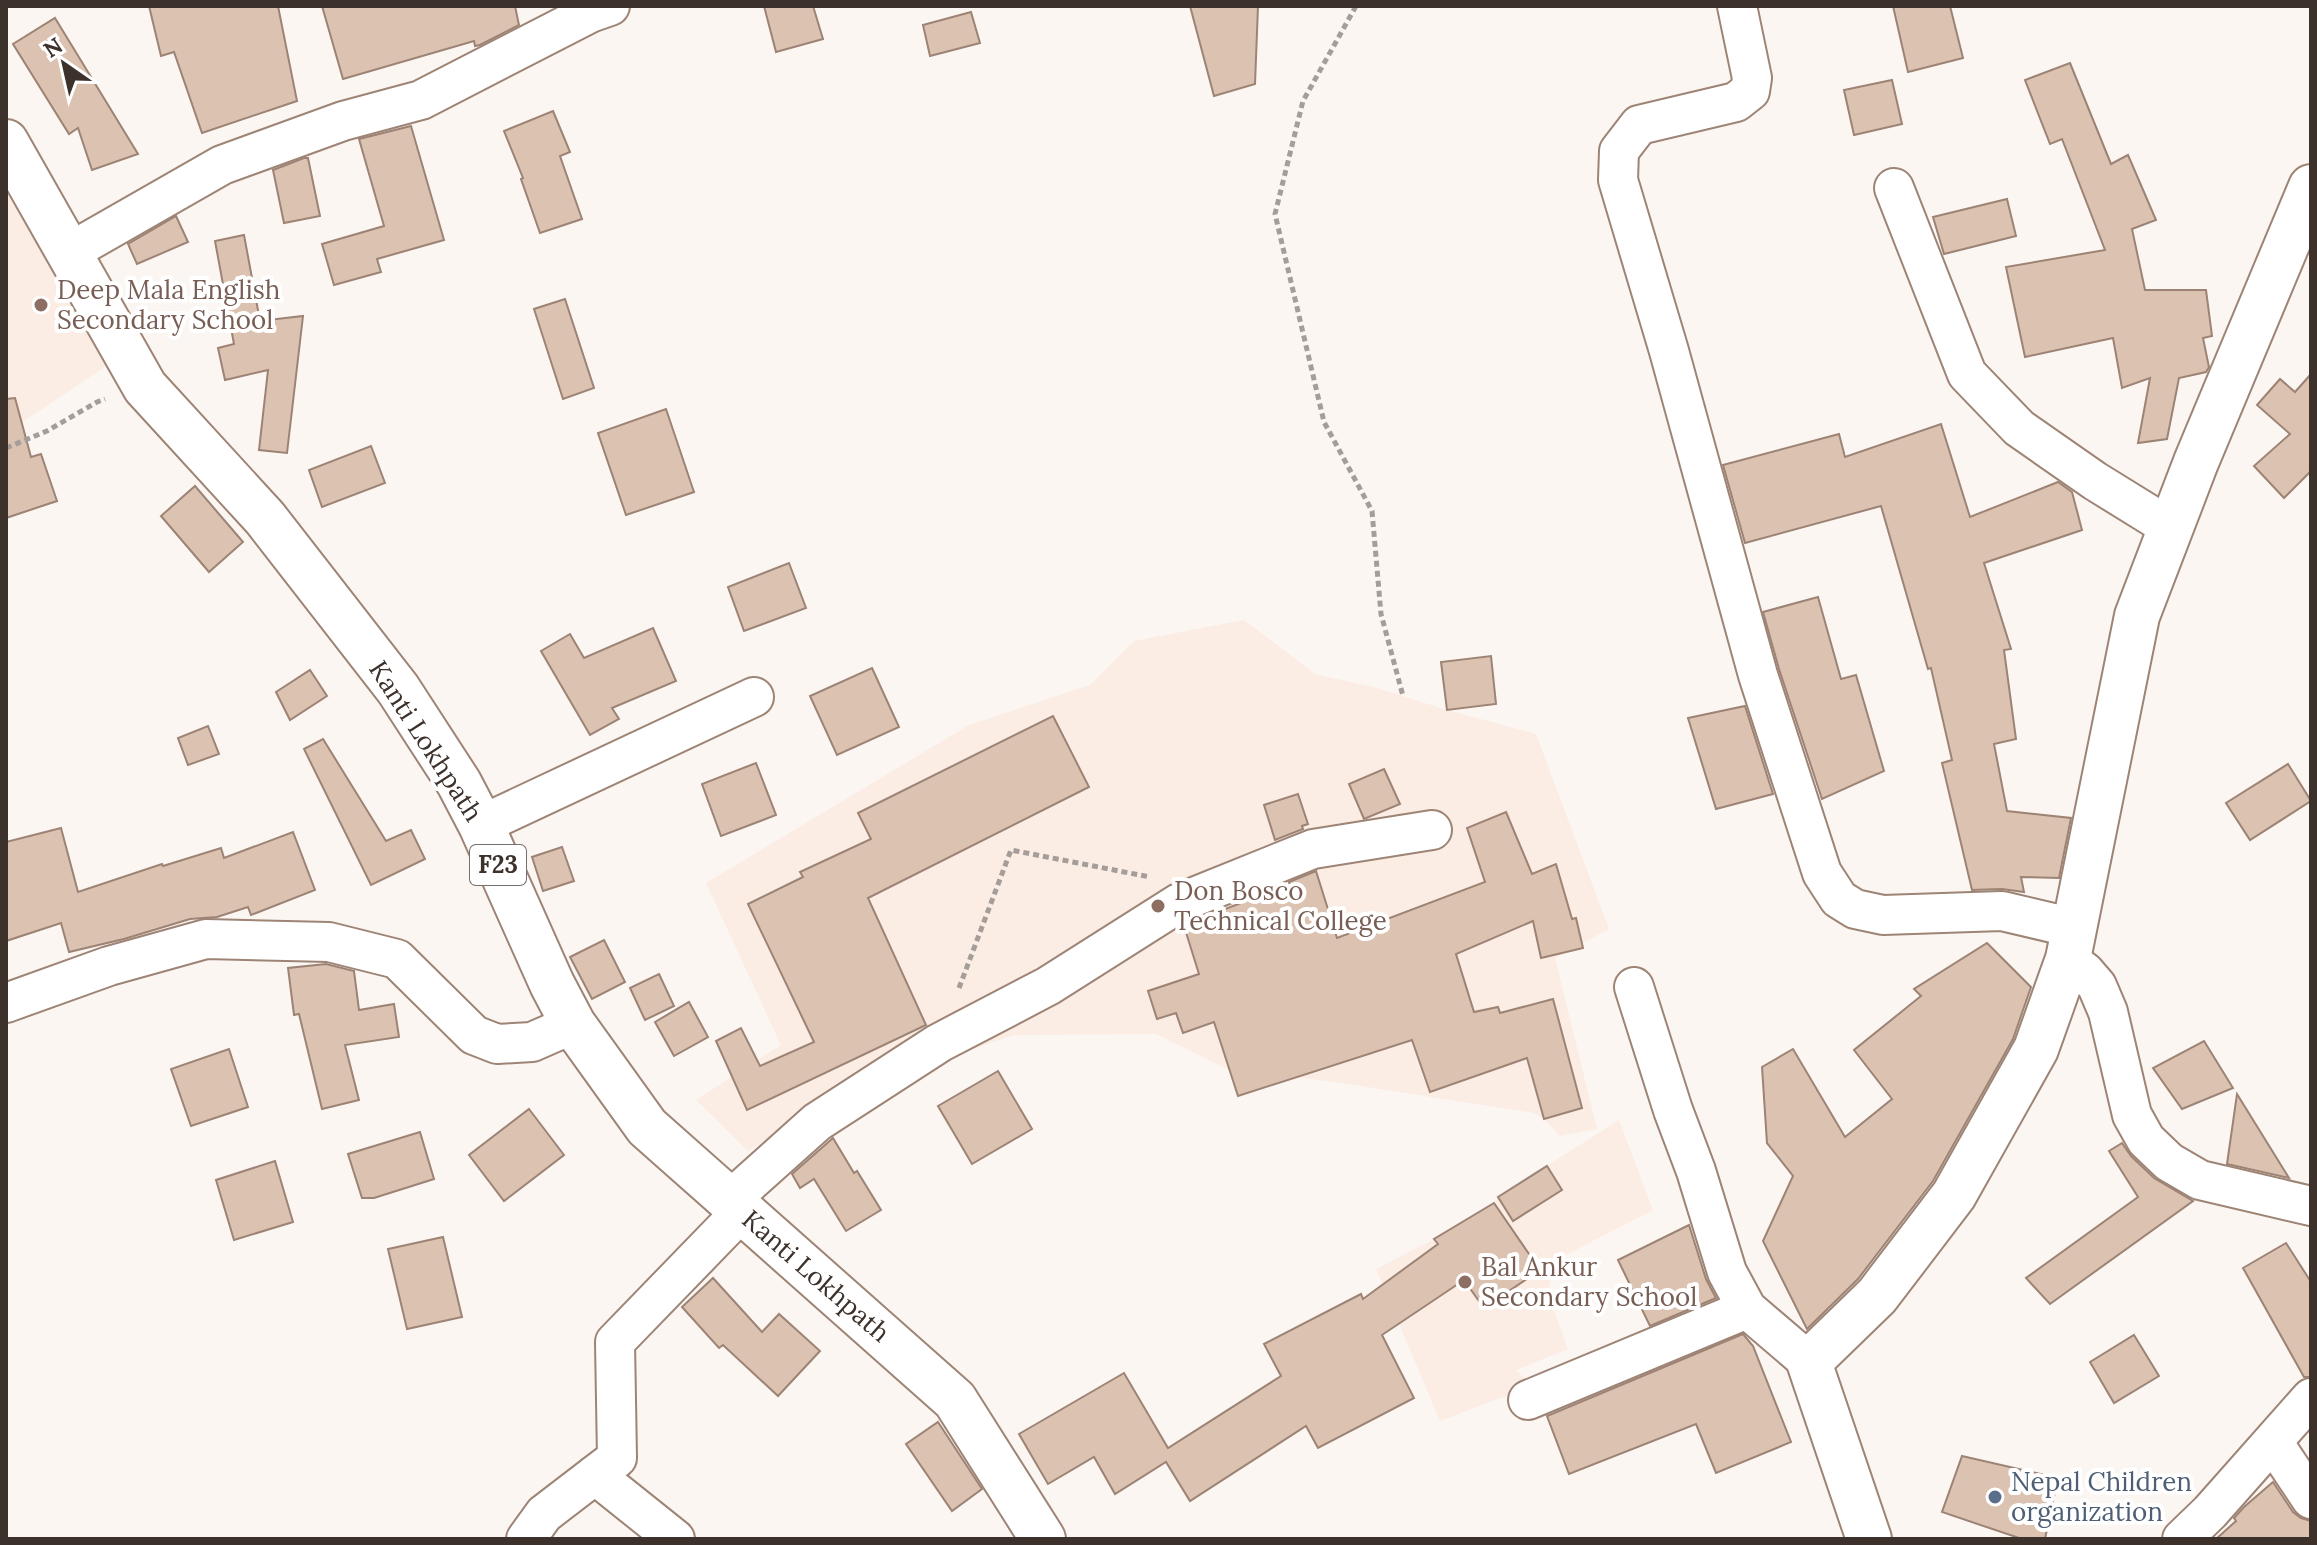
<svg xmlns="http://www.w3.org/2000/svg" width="2317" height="1545" viewBox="0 0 2317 1545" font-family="Lora,serif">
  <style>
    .built { fill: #fbece4 }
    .building { fill: #dcc2b1; stroke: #9c8374; stroke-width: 2 }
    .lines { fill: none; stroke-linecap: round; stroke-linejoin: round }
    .street-casing { stroke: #9d8475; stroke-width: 42 }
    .secondary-casing { stroke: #9d8475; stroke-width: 48 }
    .primary-casing { stroke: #9d8475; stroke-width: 48 }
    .path { stroke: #a59d99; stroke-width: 5; stroke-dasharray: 6 4; stroke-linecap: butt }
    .street { stroke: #fff; stroke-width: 38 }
    .secondary { stroke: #fff; stroke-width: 44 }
    .primary { stroke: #fff; stroke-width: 44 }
    .education-dot { fill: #8d6e63; stroke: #fff; stroke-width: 3 }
    .service-dot { fill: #5c6f8a; stroke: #fff; stroke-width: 3 }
    .labels { text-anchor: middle; stroke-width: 8; stroke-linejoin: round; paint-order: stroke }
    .shield { fill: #fff; stroke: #766f6b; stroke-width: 2 }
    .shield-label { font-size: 24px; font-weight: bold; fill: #3c312b }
    .education-label { font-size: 26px; fill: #785e54; stroke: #fff; text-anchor: start }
    .street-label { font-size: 26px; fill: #3c312b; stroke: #fff }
    .service-label { font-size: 26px; fill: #4e5e75; stroke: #fff; text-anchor: start }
  </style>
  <rect width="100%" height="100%" fill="#fcf6f3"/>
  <g class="built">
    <polygon points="6,181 109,364 15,427 6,388"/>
    <polygon points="1244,620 1315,674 1377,688 1447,710 1536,734 1609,929 1555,958 1597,1129 1560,1136 1544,1119 1534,1113 1335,1082 1227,1069 1156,1034 1014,1035 856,1090 748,1151 696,1100 781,1045 706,883 969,725 1090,685 1134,641"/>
    <polygon points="1619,1120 1653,1210 1554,1261 1548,1294 1568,1349 1516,1370 1532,1386 1440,1421 1376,1269 1434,1239 1494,1203 1498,1197"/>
  </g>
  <g class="building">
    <polygon points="149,6 278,6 297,101 202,133 174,52 161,56"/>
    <polygon points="322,6 515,6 519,25 480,45 475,46 474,41 343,79"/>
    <polygon points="764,6 813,6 823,39 776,52"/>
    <polygon points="1190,6 1258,6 1255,84 1214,96"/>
    <polygon points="1893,6 1950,6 1963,58 1908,72"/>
    <polygon points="971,12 980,43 930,56 923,25"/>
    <polygon points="55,18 138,154 92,170 78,128 69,134 13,44"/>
    <polygon points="2070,63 2111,164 2128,155 2156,220 2132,229 2145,290 2206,290 2212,336 2203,338 2209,367 2206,372 2179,378 2167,439 2138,443 2150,378 2122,388 2113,338 2025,357 2006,267 2105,250 2062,139 2050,144 2025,80"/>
    <polygon points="1892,80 1902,124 1854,135 1844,90"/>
    <polygon points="553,111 570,152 560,156 582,219 540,233 521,179 523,178 504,131"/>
    <polygon points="411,126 444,240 377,259 381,272 334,285 322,244 384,226 359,139"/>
    <polygon points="304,158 308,158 320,216 284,223 273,170"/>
    <polygon points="2007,199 2016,236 1944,254 1933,217"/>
    <polygon points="176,216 188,242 137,264 128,244"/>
    <polygon points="244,235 260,321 303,316 287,453 259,450 268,370 225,380 218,348 234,344 215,241"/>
    <polygon points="565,299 594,388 563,399 534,309"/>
    <polygon points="2311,374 2311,471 2284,498 2254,466 2290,434 2257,405 2280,379 2295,392"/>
    <polygon points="15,398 31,457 41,454 57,501 6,518 6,399"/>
    <polygon points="666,409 694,492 626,515 598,433"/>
    <polygon points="1941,424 1970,517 2058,482 2072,492 2082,530 1984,563 2011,649 2004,650 2016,739 1994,744 2007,811 2071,818 2059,878 2021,877 2024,892 2002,889 1972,890 1942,763 1952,760 1931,668 1928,669 1881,506 1745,543 1723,465 1839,434 1845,457"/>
    <polygon points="371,446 385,483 322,507 309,470"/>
    <polygon points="195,486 243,542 209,572 161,516"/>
    <polygon points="789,563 806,608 744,631 728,587"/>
    <polygon points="1818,597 1841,679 1856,675 1884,771 1822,799 1779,669 1763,612"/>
    <polygon points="653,628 676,681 612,708 619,719 590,735 541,651 570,634 584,658"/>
    <polygon points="1491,656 1496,704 1447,710 1441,662"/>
    <polygon points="872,668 899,727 837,755 810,696"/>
    <polygon points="310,670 327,696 290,720 276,692"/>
    <polygon points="1745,706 1773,794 1716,809 1688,718"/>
    <polygon points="1053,716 1089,787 868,898 926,1025 747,1110 716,1041 741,1028 760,1066 814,1042 748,904 803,877 800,872 871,839 858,813"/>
    <polygon points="208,726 219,754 188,765 178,738"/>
    <polygon points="323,739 386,841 411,830 425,859 371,885 304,749"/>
    <polygon points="756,763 776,815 721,836 702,784"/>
    <polygon points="2288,764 2311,801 2250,840 2226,803"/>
    <polygon points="1384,769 1400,804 1364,819 1349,784"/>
    <polygon points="1298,794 1308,824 1302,826 1303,829 1275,840 1264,805"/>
    <polygon points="1506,812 1532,874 1556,864 1572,919 1576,918 1583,948 1541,958 1533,921 1456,954 1474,1012 1498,1007 1500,1013 1553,999 1582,1108 1544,1119 1527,1058 1430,1092 1412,1040 1238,1096 1214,1022 1183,1033 1176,1013 1157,1019 1148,991 1199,974 1184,926 1189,923 1290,884 1289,882 1316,871 1337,938 1485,882 1467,828"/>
    <polygon points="61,828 78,892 162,864 163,866 221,848 224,858 293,832 315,890 251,915 248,907 217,917 190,919 124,939 69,952 61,923 6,941 6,842"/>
    <polygon points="562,847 574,881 543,891 532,857"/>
    <polygon points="604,940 625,982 592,999 570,957"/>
    <polygon points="1987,943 2031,987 2013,1039 1933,1181 1858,1279 1807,1329 1763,1241 1793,1176 1767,1143 1762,1067 1793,1049 1845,1137 1892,1099 1854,1050 1921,996 1914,989"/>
    <polygon points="326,964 354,971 359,1010 394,1004 399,1037 345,1045 359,1100 322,1109 299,1014 294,1015 288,968"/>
    <polygon points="659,974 674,1006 645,1020 630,988"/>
    <polygon points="689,1002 708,1037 674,1056 655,1022"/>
    <polygon points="2204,1041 2233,1088 2182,1109 2153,1068"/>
    <polygon points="229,1049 248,1107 191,1126 171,1069"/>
    <polygon points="998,1071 1032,1129 972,1164 938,1106"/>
    <polygon points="2237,1094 2289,1178 2227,1164"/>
    <polygon points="529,1109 564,1155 504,1201 469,1155"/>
    <polygon points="420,1132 434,1179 374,1198 362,1198 348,1154"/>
    <polygon points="833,1138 854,1173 857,1171 881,1210 846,1231 814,1179 800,1188 792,1174"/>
    <polygon points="2122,1143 2131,1156 2154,1178 2193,1201 2050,1304 2026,1278 2138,1197 2109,1151"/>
    <polygon points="275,1161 293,1222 234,1240 216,1180"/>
    <polygon points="1547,1166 1562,1190 1513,1221 1498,1197"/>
    <polygon points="1494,1203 1540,1270 1484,1308 1464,1280 1382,1335 1414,1398 1318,1448 1306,1426 1190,1501 1166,1462 1115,1494 1094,1457 1048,1484 1019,1434 1124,1373 1168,1448 1281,1376 1264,1344 1361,1294 1363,1299 1438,1244 1434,1239"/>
    <polygon points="1689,1225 1706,1279 1716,1298 1650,1326 1618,1260"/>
    <polygon points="443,1237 462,1317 407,1329 388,1249"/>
    <polygon points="2286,1243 2311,1282 2311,1377 2304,1377 2243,1268"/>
    <polygon points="713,1278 762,1332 779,1314 820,1351 778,1396 723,1345 719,1348 682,1307"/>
    <polygon points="1743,1334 1753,1346 1791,1442 1716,1473 1696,1424 1569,1474 1547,1416"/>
    <polygon points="2134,1335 2159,1376 2114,1403 2090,1362"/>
    <polygon points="938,1422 982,1489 952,1511 906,1444"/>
    <polygon points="1962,1456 2058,1478 2045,1539 2022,1539 1942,1512"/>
    <polygon points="2273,1482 2293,1512 2301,1518 2311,1521 2311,1539 2216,1539 2236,1521 2234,1518 2244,1507"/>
  </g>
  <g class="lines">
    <defs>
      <g id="street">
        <polyline points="1737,6 1752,78 1750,91 1736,102 1639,125 1619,151 1618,180 1669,351 1758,675 1822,873 1839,899 1855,909 1883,915 2002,911 2074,928"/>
        <polyline points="1894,188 1967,374 2019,428 2095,481 2171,528"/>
        <polyline points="68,253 222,165 343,121 421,100 590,13 610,6"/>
        <polyline points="481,825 754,697"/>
        <polyline points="2068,959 2085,972 2097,986 2108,1012 2132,1115 2146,1140 2169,1162 2200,1180 2311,1206"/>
        <polyline points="1634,987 1673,1110 1696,1171 1727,1272 1747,1309 1809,1362"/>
        <polyline points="6,1003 109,966 206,939 329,942 397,959 474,1035 497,1044 532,1042 573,1024"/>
        <polyline points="730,1200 817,1122 939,1043 1048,986 1179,903 1313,849 1432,830"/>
        <polyline points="1528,1400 1747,1309"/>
        <polyline points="2273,1442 2311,1499"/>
        <polyline points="595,1475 675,1539"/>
        <polyline points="526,1539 544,1514 617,1458 615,1342 742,1211"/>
        <polyline points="2182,1539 2210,1512 2311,1398"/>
      </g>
      <polyline id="secondary" points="1869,1539 1809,1362 1877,1296 1954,1195 2036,1049 2068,959 2137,616 2196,462 2311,187"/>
      <polyline id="primary" points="6,142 145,387 265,518 398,689 459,783 481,825 552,984 573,1024 647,1127 955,1400 1043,1539"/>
    </defs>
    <use href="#street" class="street-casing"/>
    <use href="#secondary" class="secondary-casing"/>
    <use href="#primary" class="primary-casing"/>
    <g class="path">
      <polyline points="1356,6 1303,101 1275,214 1324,422 1372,511 1381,614 1403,696"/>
      <polyline points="6,448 47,431 97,402 105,399"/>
      <polyline points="959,988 1011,850 1150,877"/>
    </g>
    <use href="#street" class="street"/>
    <use href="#secondary" class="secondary"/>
    <use href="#primary" class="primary"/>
  </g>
  <g class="education-dot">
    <circle cx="41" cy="305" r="8"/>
    <circle cx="1158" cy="906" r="8"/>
    <circle cx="1465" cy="1282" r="8"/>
  </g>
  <circle class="service-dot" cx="1995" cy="1497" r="8"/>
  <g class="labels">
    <rect class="shield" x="470" y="845" width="56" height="40" rx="6"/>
    <g class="shield-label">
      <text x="498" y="873">F23</text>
    </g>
    <g class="education-label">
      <text x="57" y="299">Deep Mala English<tspan x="57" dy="30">Secondary School</tspan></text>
      <text x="1174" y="900">Don Bosco<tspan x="1174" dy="30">Technical College</tspan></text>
      <text x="1481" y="1276">Bal Ankur<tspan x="1481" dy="30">Secondary School</tspan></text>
    </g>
    <g class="street-label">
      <text transform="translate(426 741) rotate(57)" y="9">Kanti Lokhpath</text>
      <text transform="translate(816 1276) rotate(41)" y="9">Kanti Lokhpath</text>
    </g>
    <g class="service-label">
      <text x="2011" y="1491">Nepal Children<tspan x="2011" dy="30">organization</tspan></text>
    </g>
  </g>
  <rect width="2317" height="1545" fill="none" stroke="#3c312b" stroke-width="16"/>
  <g transform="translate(64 64) rotate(326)" stroke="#ffffff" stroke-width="6" paint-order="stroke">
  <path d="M0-6L14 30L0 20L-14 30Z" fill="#3c312b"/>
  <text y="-12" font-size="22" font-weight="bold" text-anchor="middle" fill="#3c312b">N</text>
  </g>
</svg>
